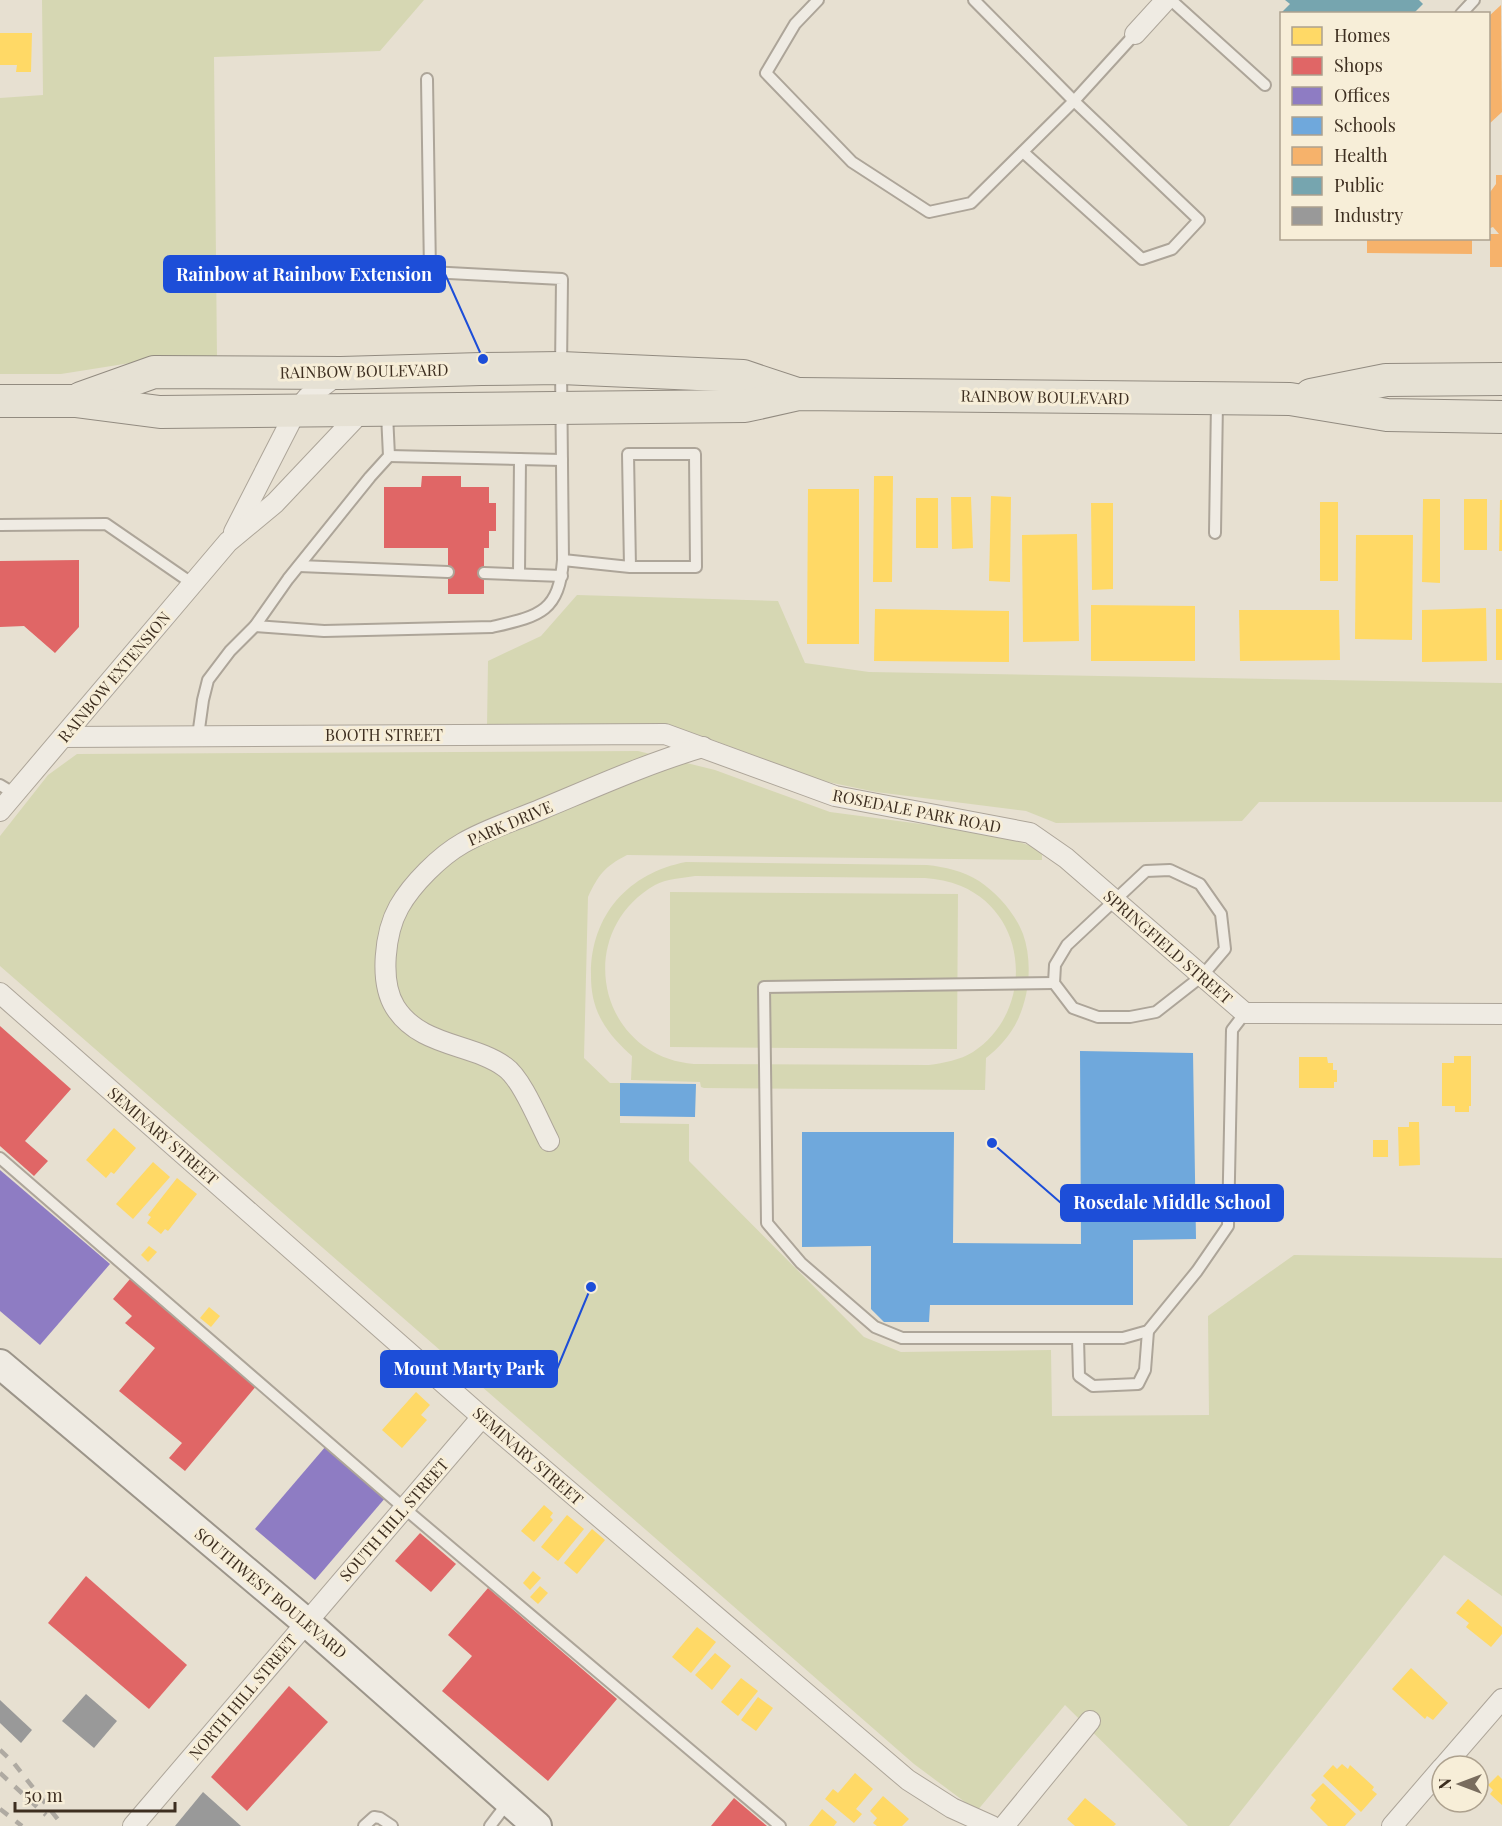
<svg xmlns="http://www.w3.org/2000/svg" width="1502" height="1826" viewBox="0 0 1502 1826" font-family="'Playfair Display',serif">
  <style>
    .green { fill: #d6d7b3; fill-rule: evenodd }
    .homes { fill: #ffd966 }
    .shops { fill: #e06666 }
    .offices { fill: #8e7cc3 }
    .schools { fill: #6fa8dc }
    .health { fill: #f6b26b }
    .public { fill: #76a5af }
    .industry { fill: #999 }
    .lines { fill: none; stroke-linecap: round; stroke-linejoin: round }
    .lane-casing { stroke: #ada599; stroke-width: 14 }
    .street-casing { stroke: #ada599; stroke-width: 22 }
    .secondary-casing { stroke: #9c958a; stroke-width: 32 }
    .primary-casing { stroke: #928b80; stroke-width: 34 }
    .lane { stroke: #efebe3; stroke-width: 10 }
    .street { stroke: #efebe3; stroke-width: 20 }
    .secondary { stroke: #efebe3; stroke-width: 28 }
    .primary { stroke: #e6e1d4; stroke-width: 32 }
    .rail { stroke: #afaaa2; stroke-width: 4.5; stroke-dasharray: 10 10; stroke-linecap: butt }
    .labels { text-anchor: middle; stroke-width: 6; stroke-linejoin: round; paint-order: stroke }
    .street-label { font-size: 16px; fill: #3d2e20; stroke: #f7eed8 }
    .leader { fill: none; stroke: #1d4ed8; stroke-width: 2 }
    .callout-dot { fill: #1d4ed8; stroke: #f7eed8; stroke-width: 2 }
    .callout { fill: #1d4ed8; stroke: #1d4ed8; stroke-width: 2 }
    .callout-label { font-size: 18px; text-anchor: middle; font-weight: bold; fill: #fff }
  </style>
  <rect width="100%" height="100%" fill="#e7e0d1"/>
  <g class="green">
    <polygon points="42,0 424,0 380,51 214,57 217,359 143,361 61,374 0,374 0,98 43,95"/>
    <polygon points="577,595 778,601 805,663 869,672 1502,683 1502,802 1259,802 1242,821 1056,823 1026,811 876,792 823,781 699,735 666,725 487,727 488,661 541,636"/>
    <path d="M638,751L715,770L830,812L997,834L1042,850V860L627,855C604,867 599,874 588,897L584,1058L610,1083H620V1123L689,1124V1161L864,1337L901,1352L1051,1350L1052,1416L1209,1415L1208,1316L1294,1255L1502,1258V1596L1444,1555L1229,1826H1188L1065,1705L977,1811L914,1764L0,966V836L48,775L77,754Z"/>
    <path d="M686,862L927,865C945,867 963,871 979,881C997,893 1015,913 1023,934C1035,968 1028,1015 1003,1042C998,1048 992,1053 986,1058L985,1090L704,1088L701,1087L700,1082L631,1080L632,1056C621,1046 609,1034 602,1021C594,1007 591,992 591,976C590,916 628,873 686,862ZM695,876L925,878C937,879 949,881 961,886C1030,915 1034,1012 973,1052C960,1060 944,1063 929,1065L694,1064C598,1056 572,933 655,885C666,879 682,878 695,876Z"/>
    <polygon points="670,892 958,894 957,1049 670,1047"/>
  </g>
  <g class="homes">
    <polygon points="0,33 32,33 31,72 16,72 17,65 0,65"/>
    <polygon points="874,476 893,476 892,582 873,582"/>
    <polygon points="808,489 859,489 859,644 807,644"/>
    <polygon points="991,496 1011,497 1010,582 989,581"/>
    <polygon points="951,497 971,497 973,548 952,549"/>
    <rect x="916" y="498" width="22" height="50"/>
    <polygon points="1423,499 1440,499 1440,583 1422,582"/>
    <rect x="1464" y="499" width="23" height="51"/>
    <polygon points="1500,500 1502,500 1502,551 1499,551"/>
    <rect x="1320" y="502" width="18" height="79"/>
    <polygon points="1091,503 1113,503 1113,589 1092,590"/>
    <polygon points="1077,534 1079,641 1023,642 1022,535"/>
    <polygon points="1356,535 1413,535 1412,640 1355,639"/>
    <polygon points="1091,605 1195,606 1195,661 1091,661"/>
    <polygon points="1486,608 1487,661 1422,662 1422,610"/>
    <polygon points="875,609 1009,611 1009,662 874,661"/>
    <rect x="1496" y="609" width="6" height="51"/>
    <polygon points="1239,610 1339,610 1340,660 1240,661"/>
    <polygon points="1454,1056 1471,1056 1471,1106 1469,1106 1469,1112 1455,1112 1455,1106 1442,1106 1442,1063 1454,1063"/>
    <polygon points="1299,1057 1327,1057 1328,1063 1333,1063 1333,1070 1337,1070 1337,1082 1334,1082 1334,1088 1299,1088"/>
    <polygon points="1409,1122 1419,1122 1420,1165 1399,1166 1398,1127 1409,1127"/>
    <polygon points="114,1128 136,1148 114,1174 111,1172 106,1178 86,1160"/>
    <rect x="1373" y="1140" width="15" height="17"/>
    <polygon points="153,1162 170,1177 133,1219 116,1204"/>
    <polygon points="177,1178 197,1194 168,1231 165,1229 161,1234 147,1223 151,1217 148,1215"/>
    <polygon points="149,1246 157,1252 148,1262 141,1255"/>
    <polygon points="209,1307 220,1316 211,1327 200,1318"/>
    <polygon points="416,1392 430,1405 421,1415 427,1420 402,1448 382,1430"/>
    <polygon points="544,1505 553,1513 550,1517 553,1520 534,1542 521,1531"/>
    <polygon points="567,1515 584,1529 558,1561 541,1547"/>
    <polygon points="592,1529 605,1540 577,1574 564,1563"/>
    <polygon points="533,1571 541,1578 530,1590 523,1583"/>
    <polygon points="540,1586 548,1593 538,1604 530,1597"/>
    <polygon points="1468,1599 1502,1627 1502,1634 1491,1647 1466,1627 1469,1623 1456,1613"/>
    <polygon points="697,1627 716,1642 691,1673 672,1657"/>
    <polygon points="715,1653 731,1666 712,1690 695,1675"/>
    <polygon points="1411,1668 1448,1703 1433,1720 1427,1716 1425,1719 1392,1689"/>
    <polygon points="741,1678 758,1691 738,1716 721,1702"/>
    <polygon points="758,1697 773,1708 756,1731 741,1720"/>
    <polygon points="1342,1764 1348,1769 1350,1765 1374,1787 1372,1790 1377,1794 1361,1812 1323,1776 1333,1765 1337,1769"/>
    <polygon points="855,1773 873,1789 856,1809 862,1814 854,1823 825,1799 833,1789 838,1793"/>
    <polygon points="1498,1775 1502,1779 1502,1805 1490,1794 1493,1790 1488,1785"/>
    <polygon points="1323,1783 1356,1814 1345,1826 1328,1826 1310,1808 1316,1800 1311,1795"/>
    <polygon points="883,1796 909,1819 902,1826 877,1826 873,1823 877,1818 870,1811"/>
    <polygon points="1085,1798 1116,1824 1114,1826 1075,1826 1067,1819"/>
    <polygon points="822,1809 837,1822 834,1826 809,1826"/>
  </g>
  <g class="shops">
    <polygon points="422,476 461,476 461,487 489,487 489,503 496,503 496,531 489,531 489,548 484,548 484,594 448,594 448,548 384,548 384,487 421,487"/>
    <polygon points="79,560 79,627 55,653 24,626 0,627 0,561"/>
    <polygon points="0,1026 71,1089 25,1141 48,1161 34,1176 0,1146"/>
    <polygon points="130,1279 257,1385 185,1471 169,1458 182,1443 119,1391 155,1348 125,1323 132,1316 113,1299"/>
    <polygon points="420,1533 456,1564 431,1592 395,1561"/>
    <polygon points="86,1576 187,1665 149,1709 48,1623"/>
    <polygon points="488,1588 617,1699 548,1781 442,1691 472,1656 448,1635"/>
    <polygon points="289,1686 328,1722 247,1811 211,1777"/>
    <polygon points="734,1798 767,1826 711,1826"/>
  </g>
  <g class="offices">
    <polygon points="0,1170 110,1264 40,1345 0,1311"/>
    <polygon points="326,1446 386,1497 315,1580 255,1529"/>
  </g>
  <g class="schools">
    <polygon points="1080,1051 1193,1053 1196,1239 1133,1240 1133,1305 930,1305 929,1322 884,1322 871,1309 871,1246 802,1247 802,1132 954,1132 953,1243 1081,1244"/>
    <polygon points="620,1083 696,1084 695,1117 620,1116"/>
  </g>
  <g class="health">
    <polygon points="1501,5 1502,112 1488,125 1488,17"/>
    <polygon points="1496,175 1502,175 1502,267 1490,267 1490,234 1499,234 1493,227 1488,229 1488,195 1496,184"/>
    <polygon points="1367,238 1472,238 1472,254 1367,253"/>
  </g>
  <polygon class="public" points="1285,0 1419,0 1423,4 1415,12 1417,14 1283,14 1282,12 1290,4"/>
  <g class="industry">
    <polygon points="86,1694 117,1721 94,1748 62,1721"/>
    <polygon points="0,1700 32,1730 21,1743 0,1723"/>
    <polygon points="203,1792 241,1826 175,1826"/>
  </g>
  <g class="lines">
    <defs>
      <g id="lane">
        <polyline points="818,0 795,24 766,73 852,162 929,212 971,203 1074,101 1135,34"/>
        <polyline points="974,0 1074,101 1199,220 1172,249 1142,259 1023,152"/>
        <polyline points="1171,0 1265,85"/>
        <polyline points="1461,14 1474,0"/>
        <polyline points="389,456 562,460"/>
        <polyline points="0,525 106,524 193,584"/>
        <polyline points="1215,533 1217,402"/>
        <polyline points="563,560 630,567 696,567 695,454 628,454 630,567"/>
        <polyline points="299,566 448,572"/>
        <polyline points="484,573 562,576"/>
        <polyline points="519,574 520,459"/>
        <path d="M255,626L324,631L492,627C539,616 559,613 563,560L561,368L562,279L430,272L427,79"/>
        <polyline points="198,736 203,700 208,680 230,651 255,626 288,579 370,477 389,456 387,414"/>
        <polyline points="0,785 15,794"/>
        <polygon points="1170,870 1200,884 1221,914 1225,949 1202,976 1156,1012 1130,1017 1098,1017 1073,1008 1054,983 1055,965 1067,945 1146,871"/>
        <polyline points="1054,983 764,987 767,1223 801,1263 875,1327 902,1338 1123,1338 1148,1331 1197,1271 1228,1226 1232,1030 1245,1013"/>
        <polyline points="0,1158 404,1508 780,1826"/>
        <polyline points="1078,1338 1079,1376 1093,1386 1138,1384 1145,1370 1148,1331"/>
        <polyline points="364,1826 374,1817 380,1818 392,1826"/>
        <polyline points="490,1826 509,1801"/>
      </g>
      <g id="street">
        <polyline points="1135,34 1166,0"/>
        <polyline points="234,532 296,411 308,397 339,374"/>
        <polyline points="63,737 665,734 835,796 1030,833 1066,858 1245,1013 1502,1014"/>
        <polyline points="0,811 228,542 275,503 362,411"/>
        <polyline points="0,993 482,1417 908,1780 952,1808 992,1826"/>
        <path d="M549,1141C539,1122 522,1079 505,1067C472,1043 420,1047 395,1007C379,981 385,932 399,907C412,884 440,856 463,843C487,829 516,820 542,809C595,787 648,763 703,747"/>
        <polyline points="1444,1766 1502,1699"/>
        <polyline points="133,1826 482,1417"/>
        <polyline points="1004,1826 1090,1721"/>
        <polyline points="1392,1826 1442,1768"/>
      </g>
      <polyline id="secondary" points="0,1364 306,1622 537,1826"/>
      <g id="primary">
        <polyline points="1311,395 1386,380 1502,379"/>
        <polyline points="81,398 154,372 341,373 481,369 561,368 743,376 797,394"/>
        <polyline points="0,401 75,401 160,412 745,406 799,394 1290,399 1387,415 1502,417"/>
      </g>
    </defs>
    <use href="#lane" class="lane-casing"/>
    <use href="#street" class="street-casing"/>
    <use href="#secondary" class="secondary-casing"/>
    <use href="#primary" class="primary-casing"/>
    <use href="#lane" class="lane"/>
    <use href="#street" class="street"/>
    <use href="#secondary" class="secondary"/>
    <use href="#primary" class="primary"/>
    <g class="rail">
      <polyline points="0,1750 13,1762 63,1826"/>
      <polyline points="0,1773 46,1815"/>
      <polyline points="0,1809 22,1826"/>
    </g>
  </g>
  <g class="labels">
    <g class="street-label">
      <text transform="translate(364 371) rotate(-1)" y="6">RAINBOW BOULEVARD</text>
      <text transform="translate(1045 397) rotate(1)" y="6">RAINBOW BOULEVARD</text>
      <text transform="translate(114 677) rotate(-50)" y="6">RAINBOW EXTENSION</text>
      <text x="384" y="741">BOOTH STREET</text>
      <text transform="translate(917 811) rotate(11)" y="6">ROSEDALE PARK ROAD</text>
      <text transform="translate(510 823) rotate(-23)" y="6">PARK DRIVE</text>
      <text transform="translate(1168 947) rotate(41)" y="6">SPRINGFIELD STREET</text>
      <text transform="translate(163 1136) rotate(41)" y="6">SEMINARY STREET</text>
      <text transform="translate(528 1456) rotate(41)" y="6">SEMINARY STREET</text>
      <text transform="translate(394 1520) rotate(-49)" y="6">SOUTH HILL STREET</text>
      <text transform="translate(271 1593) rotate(40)" y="6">SOUTHWEST BOULEVARD</text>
      <text transform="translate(243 1697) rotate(-50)" y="6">NORTH HILL STREET</text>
    </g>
  </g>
  <path class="leader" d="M483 359L445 274M992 1143L1061 1203M591 1287L557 1369"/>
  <g class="callout-dot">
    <circle cx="483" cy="359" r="6"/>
    <circle cx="992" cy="1143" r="6"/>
    <circle cx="591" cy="1287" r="6"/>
  </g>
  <g class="callout">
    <rect x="164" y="256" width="281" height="36" rx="6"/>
    <rect x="1061" y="1185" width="222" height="36" rx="6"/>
    <rect x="381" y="1351" width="176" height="36" rx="6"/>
  </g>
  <g class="callout-label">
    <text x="304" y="281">Rainbow at Rainbow Extension</text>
    <text x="1172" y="1209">Rosedale Middle School</text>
    <text x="469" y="1375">Mount Marty Park</text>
  </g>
  <rect x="1280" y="12" width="210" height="228" fill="#f7eed8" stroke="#ada18e" stroke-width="1.5"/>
  <rect x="1292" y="27" width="30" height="18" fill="#ffd966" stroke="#ada18e" stroke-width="1.5"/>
  <text x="1334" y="42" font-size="18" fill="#3d2e20">Homes</text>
  <rect x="1292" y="57" width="30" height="18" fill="#e06666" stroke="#ada18e" stroke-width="1.5"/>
  <text x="1334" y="72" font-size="18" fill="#3d2e20">Shops</text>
  <rect x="1292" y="87" width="30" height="18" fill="#8e7cc3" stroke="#ada18e" stroke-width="1.5"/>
  <text x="1334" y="102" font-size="18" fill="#3d2e20">Offices</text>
  <rect x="1292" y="117" width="30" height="18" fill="#6fa8dc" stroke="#ada18e" stroke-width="1.5"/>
  <text x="1334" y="132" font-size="18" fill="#3d2e20">Schools</text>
  <rect x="1292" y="147" width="30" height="18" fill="#f6b26b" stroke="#ada18e" stroke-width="1.5"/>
  <text x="1334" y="162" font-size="18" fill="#3d2e20">Health</text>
  <rect x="1292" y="177" width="30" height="18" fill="#76a5af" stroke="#ada18e" stroke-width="1.5"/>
  <text x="1334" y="192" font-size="18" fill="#3d2e20">Public</text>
  <rect x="1292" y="207" width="30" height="18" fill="#999999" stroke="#ada18e" stroke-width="1.5"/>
  <text x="1334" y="222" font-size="18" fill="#3d2e20">Industry</text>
  <g transform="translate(1460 1784) rotate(270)"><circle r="28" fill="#f7eed8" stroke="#ada18e" stroke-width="1.5"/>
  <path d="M0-4.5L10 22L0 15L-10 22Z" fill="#786c5e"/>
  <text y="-9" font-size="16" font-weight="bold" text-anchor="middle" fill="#3d2e20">N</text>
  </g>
  <path d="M15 1802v9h160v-9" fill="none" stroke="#3d2e20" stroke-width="3"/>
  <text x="24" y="1802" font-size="18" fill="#3d2e20" stroke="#f7eed8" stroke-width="4.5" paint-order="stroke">50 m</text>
</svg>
